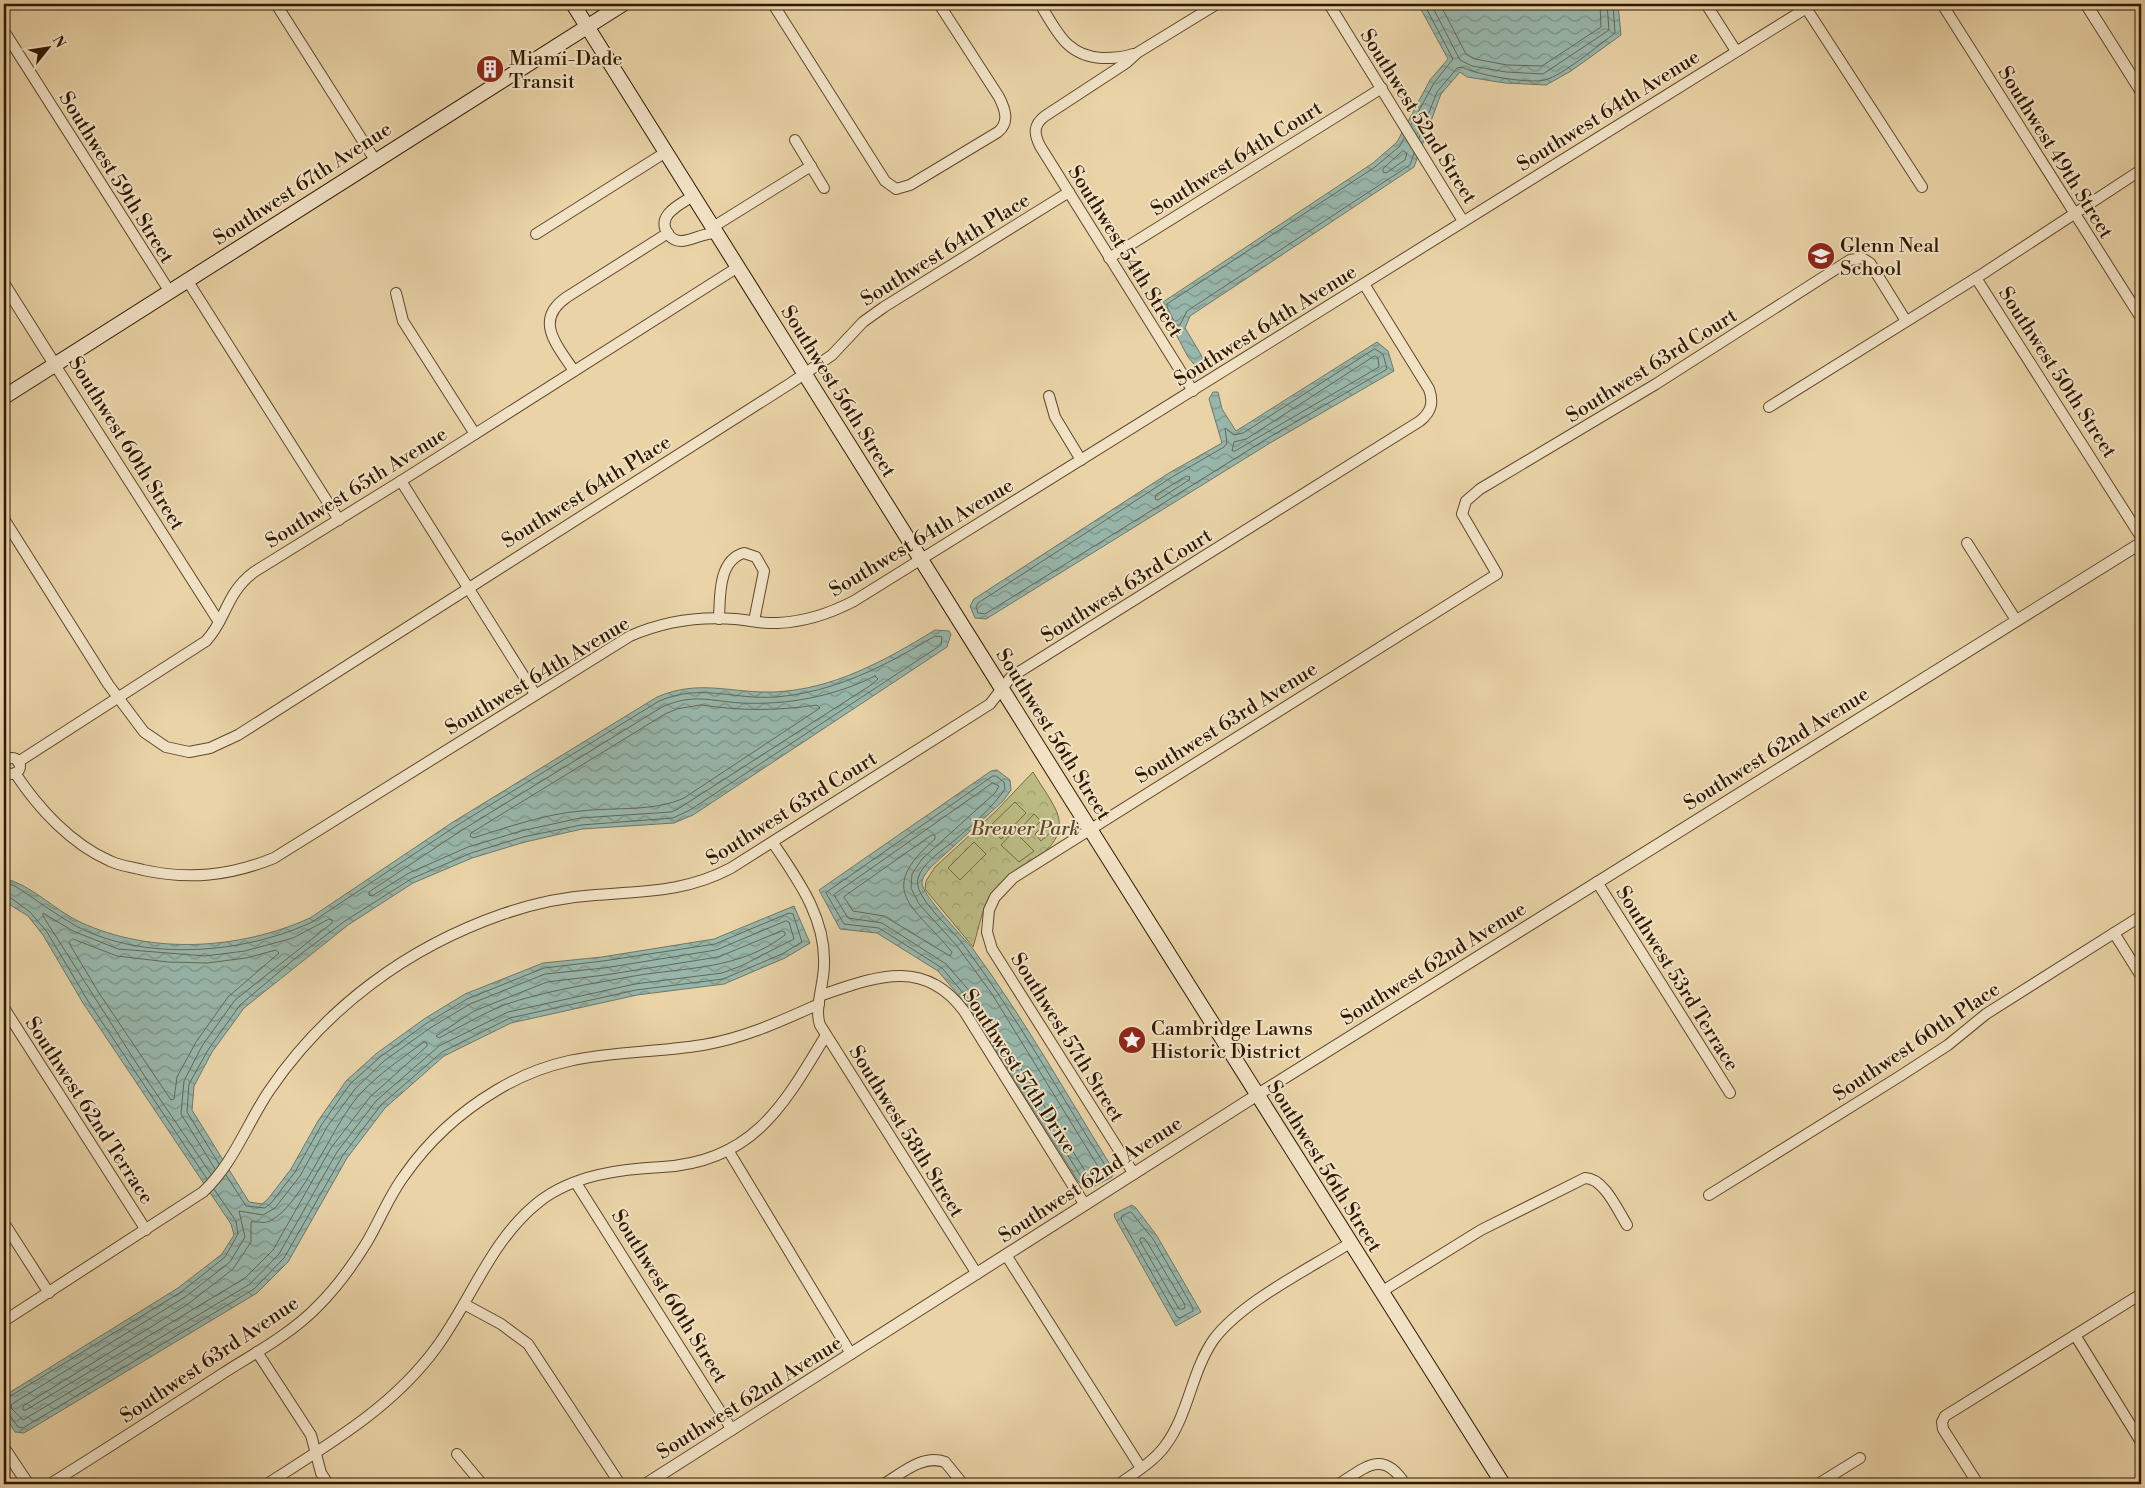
<svg xmlns="http://www.w3.org/2000/svg" width="2145" height="1488" viewBox="0 0 2145 1488" font-family="'Libre Bodoni',serif">
  <style>
    .park { fill: url(#park-crowns); stroke: #756a42 }
    .pitch { fill: #bbbb84; stroke: #756a42 }
    .water { fill: url(#water-waves); stroke: #6e7867 }
    .lines { fill: none; stroke-linecap: round; stroke-linejoin: round }
    .shore { stroke: #646856; stroke-width: 1 }
    .minor-casing { stroke: #5e482a; stroke-width: 12 }
    .tertiary-casing { stroke: #5e482a; stroke-width: 13 }
    .secondary-casing { stroke: #2f1900; stroke-width: 16 }
    .minor { stroke: #f1e2c6; stroke-width: 10 }
    .tertiary { stroke: #f1e2c6; stroke-width: 11 }
    .secondary { stroke: #f1e2c6; stroke-width: 14 }
    .labels { text-anchor: middle; stroke-width: 4; stroke-linejoin: round; paint-order: stroke }
    .poi-label { font-size: 20px; fill: #2f1900; stroke: #f1e2c6; text-anchor: start }
    .street-label { font-size: 20px; fill: #2f1900; stroke: #f1e2c6 }
    .park-label { font-size: 20px; font-style: italic; fill: #594a28; stroke: #f1e2c6 }
  </style>
  <defs>
    <pattern id="park-crowns" width="20" height="18" patternUnits="userSpaceOnUse" patternTransform="scale(1.25)"><rect width="20" height="18" fill="#bbbb84"/><path d="M2 6a3 3 0 1 1 6 0M12 15a3 3 0 1 1 6 0" fill="none" stroke="#a1a070"/></pattern>
    <pattern id="water-waves" width="16" height="10" patternUnits="userSpaceOnUse" patternTransform="scale(1.25)"><rect width="16" height="10" fill="#98b7ac"/><path d="M0 5q4-4 8 0t8 0" fill="none" stroke="#7c948a"/></pattern>
  </defs>
  <rect width="100%" height="100%" fill="#e9d3a7"/>
  <filter id="stains"><feTurbulence type="fractalNoise" baseFrequency=".004" numOctaves="4"/><feColorMatrix values="0 0 0 0 .2 0 0 0 0 .09 0 0 0 0 .02 0 0 0 .5 -.17"/></filter>
  <radialGradient id="worn" r=".72"><stop offset=".6" stop-color="#630" stop-opacity="0"/><stop offset="1" stop-color="#630" stop-opacity=".3"/></radialGradient>
  <path class="park" d="M1033,772C1040,784 1049,796 1055,808C1076,850 1015,865 995,889C982,904 979,929 973,947L925,889L926,881L935,867L996,811Z"/>
  <g class="pitch">
    <polygon points="1015,802 1026,813 1001,839 989,827"/>
    <polygon points="1034,814 1041,821 1026,835 1020,829"/>
    <polygon points="1046,823 1053,830 1041,841 1035,834"/>
    <polygon points="1014,831 1034,851 1019,862 1001,845"/>
    <polygon points="974,842 986,854 960,880 948,868"/>
  </g>
  <g class="water">
    <polygon points="1418,4 1618,4 1621,35 1571,71 1546,85 1505,83 1467,77 1460,72 1441,94 1414,167 1190,316 1185,328 1206,363 1207,367 1199,370 1188,357 1160,304 1373,163 1397,142 1430,80 1448,59"/>
    <polygon points="1377,342 1388,351 1394,371 1270,443 986,619 975,618 970,606 974,599 1169,473 1222,443 1209,399 1213,392 1218,392 1222,409 1236,431"/>
    <path d="M935,630L949,631L951,634L947,647L693,815L674,823L582,829L525,842L472,858L413,883L348,925L244,1008L212,1052L194,1086L192,1110L249,1202L262,1204L268,1199L291,1169L318,1121L346,1081L377,1053L424,1019L465,994L543,963L602,957L714,939L794,906L810,943L785,958L724,984L637,995L511,1023L444,1056L385,1108L347,1158L288,1262L257,1293L24,1433L15,1432L4,1415V1396L178,1288L222,1254L234,1235L231,1224L83,1003L43,935L28,916L4,901V878C33,886 53,909 80,922C151,955 239,950 310,918L453,822L657,697C699,679 729,693 773,692C833,690 886,660 935,630Z"/>
    <path d="M997,770L1010,780L1011,790L1003,801L931,867C927,872 922,877 922,883C922,895 963,937 973,949C1025,1020 1068,1097 1114,1171L1112,1177L1087,1190L1078,1181L970,1009L938,971L877,933L840,929L819,890L991,771Z"/>
    <polygon points="1132,1205 1136,1208 1157,1236 1201,1312 1176,1326 1115,1218 1114,1214"/>
  </g>
  <g class="lines">
    <g class="shore">
      <polyline points="1431,4 1460,60 1472,66 1506,72 1543,74 1609,30 1607,4"/>
      <polyline points="1440,4 1466,54 1475,59 1507,65 1542,66 1601,27 1600,4"/>
      <polyline points="1411,125 1434,83 1453,59 1424,4"/>
      <polyline points="1404,138 1400,146 1375,167 1167,304 1167,307 1176,325 1180,325 1187,311 1410,165 1414,153"/>
      <path d="M1419,138L1437,92L1457,68L1462,67C1477,75 1528,84 1545,80C1563,75 1599,45 1615,33L1613,4"/>
      <polygon points="1403,151 1407,153 1405,160 1386,173 1383,172 1383,169"/>
      <polygon points="1375,349 1383,354 1387,369 1268,438 985,614 978,613 976,607 978,603 1172,477 1224,447 1227,443 1225,428 1234,435 1243,433"/>
      <polygon points="1375,356 1378,358 1379,367 1235,451 1232,451 1234,442 1246,439"/>
      <polygon points="1187,476 1190,477 1189,480 1158,500 1155,499 1156,495"/>
      <path d="M875,676L878,679L871,685L678,809L671,812L580,818L521,831L468,847L409,873L372,896L369,895V892L459,832L662,707C694,693 709,701 741,703C788,705 833,697 875,676Z"/>
      <path d="M701,705C744,711 774,711 817,705L820,708L684,798C654,812 614,807 581,811C545,814 508,827 473,838L470,836L471,833L665,714L677,709Z"/>
      <path d="M993,776H996L1004,782L1005,789C992,808 972,825 955,840C943,850 923,862 918,878C912,896 952,929 963,944C1017,1016 1060,1095 1108,1170L1107,1174L1090,1184L1082,1178L974,1006L942,968L879,928L844,924L826,893Z"/>
      <polygon points="993,783 999,786 995,793 922,859 912,874 911,888 919,904 957,946 992,994 1099,1168 1099,1171 1091,1176 1087,1174 979,1002 946,964 882,923 848,918 834,895"/>
      <path d="M932,835H935V839C875,891 913,905 952,952L950,956L884,916L853,911L844,897Z"/>
      <path d="M4,883L15,886C35,899 55,914 76,926C144,962 244,954 312,922L456,826L659,701C702,683 732,700 776,697C835,692 885,666 935,636L942,637L941,645L690,810L673,818L581,825L523,837L471,853L411,879L345,921L298,956L240,1005L208,1050L189,1084L187,1112L219,1164"/>
      <polyline points="4,896 11,898 30,912 47,932 88,1001 207,1179"/>
      <polygon points="786,921 789,922 794,939 741,966 722,973 635,984 508,1012 439,1046 376,1101 337,1152 279,1254 250,1284 23,1420 11,1408 12,1404 185,1297 230,1262 245,1237 239,1211 263,1215 275,1208 300,1176 327,1127 355,1089 384,1061 430,1028 470,1004 545,974 604,968 716,950"/>
      <path d="M782,931L785,932V935C739,970 687,967 634,976C595,983 540,992 504,1005C482,1014 460,1027 439,1038L436,1036L474,1011L547,982L605,975L718,957Z"/>
      <polygon points="73,939 117,956 168,962 207,963 246,958 276,950 279,953 228,997 196,1042 177,1077 174,1099 171,1100 99,993 69,943"/>
      <path d="M424,1042L427,1043V1046L370,1097L331,1148L273,1250L245,1278L26,1410H23V1406L188,1304L233,1269L251,1242V1222C257,1221 264,1224 270,1221C303,1205 333,1122 361,1093C380,1073 402,1058 424,1042Z"/>
      <polyline points="211,1174 149,1083 43,916 43,913 73,931 118,949 205,956 245,951 293,938 329,919 332,920 332,923 235,1000 202,1046 184,1081 181,1114 215,1169"/>
      <polygon points="1131,1212 1153,1239 1193,1308 1193,1311 1180,1318 1177,1317 1121,1219 1122,1216"/>
      <polygon points="1141,1238 1144,1238 1147,1242 1185,1305 1184,1309 1179,1309 1140,1241"/>
      <polyline points="4,1400 181,1292 225,1257 238,1234 236,1221 214,1189"/>
      <polyline points="4,1413 9,1414 18,1427 23,1428 254,1289 284,1258 343,1155 381,1105 442,1052 510,1018 636,990 723,979 782,954 802,942 793,914 789,913 715,944 603,961 544,968 467,999 427,1023 380,1057 350,1084 322,1124 295,1172 272,1202 265,1208 246,1206 226,1175"/>
    </g>
    <defs>
      <g id="minor">
        <polyline points="276,4 375,160"/>
        <path d="M773,4L885,181L896,189L910,185L998,132C1010,122 1005,109 999,97L939,4"/>
        <path d="M1040,4C1057,31 1066,56 1102,58C1113,58 1123,58 1133,54"/>
        <polyline points="1329,4 1463,221"/>
        <polyline points="1706,4 1736,51"/>
        <polyline points="1942,4 2141,318"/>
        <polyline points="1806,8 1922,187"/>
        <polyline points="4,31 170,292"/>
        <polyline points="795,140 824,188"/>
        <path d="M693,196C681,204 655,215 668,234C671,238 676,241 681,241C691,241 703,233 716,233"/>
        <polyline points="713,227 811,166"/>
        <polyline points="536,234 666,152"/>
        <polyline points="1109,258 1382,88"/>
        <polyline points="1976,278 2141,537"/>
        <polyline points="187,280 339,520"/>
        <polyline points="396,293 403,321 475,434"/>
        <polyline points="55,365 219,622"/>
        <path d="M574,371C557,345 533,320 567,297L668,233"/>
        <path d="M1193,391L1040,146C1034,134 1033,125 1045,116L1126,63L1137,53L1217,4"/>
        <polyline points="1049,396 1055,417 1081,460"/>
        <polyline points="1769,407 1984,273 2141,170"/>
        <polyline points="401,481 535,694"/>
        <polyline points="4,519 108,684 144,732 166,747 189,752 210,748 238,735 791,383 832,355 863,322 884,307 1069,192"/>
        <polyline points="1967,543 2016,620"/>
        <path d="M719,619C720,597 718,560 744,553L756,557L764,571L754,621"/>
        <circle cx="12" cy="766" r="8"/>
        <path d="M18,762L206,641C227,619 225,594 254,572L401,481L738,267"/>
        <path d="M15,773C38,808 71,844 110,861C120,866 132,867 143,870C189,880 230,876 274,858L630,636C662,622 699,616 735,619C749,620 763,624 777,623C803,622 831,613 854,601L1813,4"/>
        <path d="M773,843C798,880 826,918 824,965C824,984 814,1009 820,1025L977,1274"/>
        <polyline points="1597,882 1730,1093"/>
        <polyline points="2114,933 2141,976"/>
        <path d="M822,995C875,977 924,957 964,1011L1085,1205"/>
        <polyline points="4,1008 146,1230"/>
        <polyline points="728,1150 851,1354"/>
        <polyline points="1134,1174 992,949 987,932 989,910 995,897 1013,878 1497,574 1462,514 1466,501 1480,489 1656,384 1850,260 1862,258 1870,263 1906,321"/>
        <polyline points="576,1183 732,1430"/>
        <polyline points="1709,1195 1897,1078 1948,1045 1986,1014 2141,916"/>
        <polyline points="4,1223 49,1293"/>
        <polyline points="1006,1255 1141,1468"/>
        <path d="M1381,1292L1481,1230L1585,1178C1604,1178 1618,1211 1627,1225"/>
        <polyline points="464,1304 501,1324 528,1344 620,1484"/>
        <path d="M4,1321L203,1192C233,1164 247,1124 269,1091C326,1007 408,947 503,914C532,904 564,897 595,895C645,891 686,892 731,868L990,704L1011,677L1420,421C1431,412 1434,403 1429,389L1364,284"/>
        <polyline points="2075,1335 2141,1442"/>
        <polyline points="257,1352 311,1435 321,1473 328,1484"/>
        <polyline points="457,1454 482,1484"/>
        <path d="M50,1484C108,1448 165,1411 222,1374C255,1353 291,1334 318,1306C337,1287 353,1265 367,1242C380,1220 389,1196 404,1176C429,1140 460,1112 497,1090C568,1047 627,1057 703,1045C745,1038 781,1021 819,1004"/>
        <path d="M267,1484C329,1444 392,1408 436,1348C472,1299 491,1239 540,1201C574,1175 620,1169 662,1167C753,1162 784,1105 826,1035"/>
        <path d="M884,1484C902,1473 923,1454 945,1462L963,1484"/>
        <path d="M1119,1484C1135,1473 1154,1461 1165,1446C1189,1414 1191,1372 1214,1339C1243,1301 1309,1269 1350,1243"/>
        <path d="M1339,1484C1366,1467 1383,1449 1405,1484"/>
        <polyline points="1818,1484 1860,1458"/>
        <polyline points="1978,1484 1943,1429 1942,1422 1945,1416 2141,1294"/>
      </g>
      <g id="tertiary">
        <polyline points="2086,4 2141,91"/>
        <polyline points="4,284 55,365"/>
        <polyline points="4,1448 28,1484"/>
        <polyline points="646,1484 1257,1095 2141,543"/>
      </g>
      <g id="secondary">
        <polyline points="573,4 1071,799 1503,1484"/>
        <polyline points="4,397 623,4"/>
      </g>
    </defs>
    <use href="#minor" class="minor-casing"/>
    <use href="#tertiary" class="tertiary-casing"/>
    <use href="#secondary" class="secondary-casing"/>
    <use href="#minor" class="minor"/>
    <use href="#tertiary" class="tertiary"/>
    <use href="#secondary" class="secondary"/>
  </g>
  <defs>
    <symbol id="building-disc" viewBox="-11 -11 22 22"><circle r="9.5" fill="#8f2418" stroke="#f1e2c6"/><path d="M-4-6H4V6H1V3H-1V6H-4ZM-2.5-4.3h1.7v1.8h-1.7ZM.8-4.3h1.7v1.8H.8ZM-2.5-1h1.7V.8h-1.7ZM.8-1h1.7V.8H.8Z" fill="#fff"/></symbol>
    <symbol id="school-disc" viewBox="-11 -11 22 22"><circle r="9.5" fill="#8f2418" stroke="#f1e2c6"/><path d="M0-5L7-2L0 1L-7-2ZM-4 1L0 2.5L4 1V4Q0 6-4 4Z" fill="#fff"/></symbol>
    <symbol id="sight-disc" viewBox="-11 -11 22 22"><circle r="9.5" fill="#8f2418" stroke="#f1e2c6"/><path d="M0-6L1.8-2.2L6-1.7L2.9 1.2L3.7 5.4L0 3.3L-3.7 5.4L-2.9 1.2L-6-1.7L-1.8-2.2Z" fill="#fff"/></symbol>
  </defs>
  <g fill-rule="evenodd">
    <use href="#building-disc" x="474" y="53" width="32" height="32"/>
    <use href="#school-disc" x="1805" y="240" width="32" height="32"/>
    <use href="#sight-disc" x="1116" y="1024" width="32" height="32"/>
  </g>
  <g class="labels">
    <g class="poi-label">
      <text x="509" y="65">Miami-Dade<tspan x="509" dy="23">Transit</tspan></text>
      <text x="1840" y="252">Glenn Neal<tspan x="1840" dy="23">School</tspan></text>
      <text x="1151" y="1035">Cambridge Lawns<tspan x="1151" dy="23">Historic District</tspan></text>
    </g>
    <g class="street-label">
      <text transform="translate(1608 110) rotate(-32)" y="7">Southwest 64th Avenue</text>
      <text transform="translate(1419 116) rotate(58)" y="7">Southwest 52nd Street</text>
      <text transform="translate(2056 152) rotate(58)" y="7">Southwest 49th Street</text>
      <text transform="translate(1236 158) rotate(-32)" y="7">Southwest 64th Court</text>
      <text transform="translate(117 177) rotate(58)" y="7">Southwest 59th Street</text>
      <text transform="translate(302 183) rotate(-33)" y="7">Southwest 67th Avenue</text>
      <text transform="translate(945 249) rotate(-32)" y="7">Southwest 64th Place</text>
      <text transform="translate(1126 251) rotate(58)" y="7">Southwest 54th Street</text>
      <text transform="translate(1265 325) rotate(-32)" y="7">Southwest 64th Avenue</text>
      <text transform="translate(1651 365) rotate(-32)" y="7">Southwest 63rd Court</text>
      <text transform="translate(2058 372) rotate(57)" y="7">Southwest 50th Street</text>
      <text transform="translate(839 391) rotate(58)" y="7">Southwest 56th Street</text>
      <text transform="translate(127 443) rotate(58)" y="7">Southwest 60th Street</text>
      <text transform="translate(356 487) rotate(-32)" y="7">Southwest 65th Avenue</text>
      <text transform="translate(586 491) rotate(-32)" y="7">Southwest 64th Place</text>
      <text transform="translate(921 537) rotate(-31)" y="7">Southwest 64th Avenue</text>
      <text transform="translate(1126 585) rotate(-32)" y="7">Southwest 63rd Court</text>
      <text transform="translate(537 675) rotate(-31)" y="7">Southwest 64th Avenue</text>
      <text transform="translate(1226 722) rotate(-32)" y="7">Southwest 63rd Avenue</text>
      <text transform="translate(1054 734) rotate(58)" y="7">Southwest 56th Street</text>
      <text transform="translate(1776 748) rotate(-32)" y="7">Southwest 62nd Avenue</text>
      <text transform="translate(791 808) rotate(-32)" y="7">Southwest 63rd Court</text>
      <text transform="translate(1433 963) rotate(-32)" y="7">Southwest 62nd Avenue</text>
      <text transform="translate(1678 978) rotate(58)" y="7">Southwest 53rd Terrace</text>
      <text transform="translate(1068 1037) rotate(58)" y="7">Southwest 57th Street</text>
      <text transform="translate(1916 1041) rotate(-34)" y="7">Southwest 60th Place</text>
      <text transform="translate(1020 1071) rotate(57)" y="7">Southwest 57th Drive</text>
      <text transform="translate(90 1110) rotate(57)" y="7">Southwest 62nd Terrace</text>
      <text transform="translate(907 1131) rotate(58)" y="7">Southwest 58th Street</text>
      <text transform="translate(1325 1166) rotate(58)" y="7">Southwest 56th Street</text>
      <text transform="translate(1090 1179) rotate(-33)" y="7">Southwest 62nd Avenue</text>
      <text transform="translate(670 1296) rotate(58)" y="7">Southwest 60th Street</text>
      <text transform="translate(209 1359) rotate(-34)" y="7">Southwest 63rd Avenue</text>
      <text transform="translate(749 1397) rotate(-32)" y="7">Southwest 62nd Avenue</text>
    </g>
    <g class="park-label">
      <text x="1025" y="835">Brewer Park</text>
    </g>
  </g>
  <rect width="2145" height="1488" fill="none" stroke="#e9d3a7" stroke-width="20"/>
  <rect x="5" y="5" width="2135" height="1478" fill="none" stroke="#2f1900" stroke-width="2.5"/>
  <rect x="10" y="10" width="2125" height="1468" fill="none" stroke="#2f1900"/>
  <g transform="translate(48 48) rotate(60)" stroke="#f1e2c6" stroke-width="4" paint-order="stroke">
  <path d="M0-4L9 19L0 12L-9 19Z" fill="#2f1900"/>
  <text y="-8" font-size="14" font-weight="bold" text-anchor="middle" fill="#2f1900">N</text>
  </g>
  <rect width="100%" height="100%" filter="url(#stains)"/>
  <rect width="100%" height="100%" fill="url(#worn)"/>
</svg>
